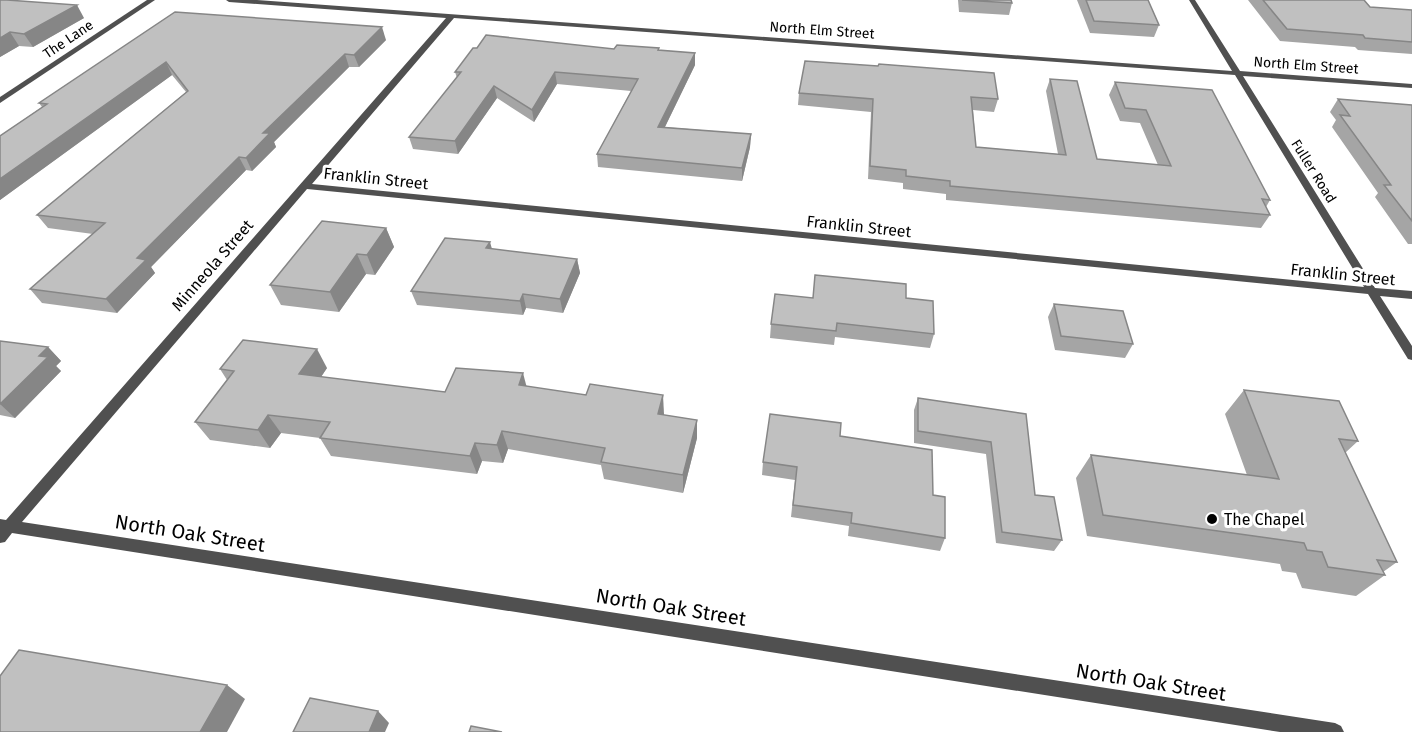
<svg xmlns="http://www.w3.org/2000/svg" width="1412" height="732" viewBox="0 0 1412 732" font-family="'Fira Sans',sans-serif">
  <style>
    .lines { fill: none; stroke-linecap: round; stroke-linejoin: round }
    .minor { fill: #505050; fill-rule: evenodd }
    .wall { fill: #a5a5a5 }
    .shaded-wall { fill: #868686 }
    .building { fill: #c0c0c0; stroke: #868686; stroke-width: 1.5 }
    .poi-dot { fill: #000; stroke: #fff; stroke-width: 2 }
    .labels { text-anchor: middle; stroke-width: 6; stroke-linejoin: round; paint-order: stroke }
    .far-street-label { font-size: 14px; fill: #000; stroke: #fff }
    .street-label { font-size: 16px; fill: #000; stroke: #fff }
    .poi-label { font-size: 16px; fill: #000; stroke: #fff; text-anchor: start }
    .near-street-label { font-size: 20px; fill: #000; stroke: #fff }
  </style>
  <rect width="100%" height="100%" fill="#fff"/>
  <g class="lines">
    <g class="minor">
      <polygon points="147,0 155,0 0,103 0,97"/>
      <path d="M226,0H257L1232,71L1189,0H1195L1240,71L1412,84V88L1243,76L1375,288L1412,291V299L1380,296L1412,346V360L1408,359L1368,294L307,189L22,522L1335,723L1341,726L1344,732H1280L12,533L5,542L0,543V519L6,520L446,18L229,2ZM454,18L1235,75L1364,287L312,184Z"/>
    </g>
  </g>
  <g class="wall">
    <polygon points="0,0 84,18 33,47 19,46 0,57"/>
    <polygon points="958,0 1011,0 1012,3 1009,15 959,12"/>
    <polygon points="1077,0 1148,0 1159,25 1154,37 1090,33"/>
    <polygon points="1248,0 1364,0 1370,7 1412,10 1412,54 1358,50 1355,47 1280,41"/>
    <polygon points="175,12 386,40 359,67 349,67 274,142 276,147 252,171 246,170 151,267 155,273 117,313 42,303 30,289 93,234 48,228 37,215 186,92 172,75 0,200 0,136 42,107 39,103"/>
    <polygon points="659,48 659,50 695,53 695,65 665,127 751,134 750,147 742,181 598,167 597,154 631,91 557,84 534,122 497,98 458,154 413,149 409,137 457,78 455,72 614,49"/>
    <polygon points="805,61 998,99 994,112 973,110 976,147 1058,154 1046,91 1050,79 1097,159 1158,165 1140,123 1120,121 1109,95 1115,82 1270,200 1266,207 1270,215 1261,228 946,200 946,194 903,189 903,183 868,179 871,112 798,105 799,93"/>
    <polygon points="1338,99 1412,105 1412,244 1408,244 1375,197 1378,193 1332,127 1336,120 1330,112"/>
    <polygon points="386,228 394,247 375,275 366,274 339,312 281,305 270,285"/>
    <polygon points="492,249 577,259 580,273 563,313 526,308 523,315 417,305 411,291"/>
    <polygon points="815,275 906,298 934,334 930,348 835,337 834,345 770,338 771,324 813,298"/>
    <polygon points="1054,304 1133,344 1125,358 1055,350 1048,317"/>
    <polygon points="0,341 48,347 61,361 56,366 61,371 15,418 0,415"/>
    <polygon points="327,368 321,377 445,392 527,386 664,414 664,415 697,420 697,438 683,493 604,479 601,465 508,449 503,463 482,461 477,474 331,456 320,438 281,433 270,448 210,440 195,422 227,380 220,369"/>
    <polygon points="1244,390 1358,441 1345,453 1397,562 1383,572 1385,575 1356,596 1302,588 1296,573 1282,571 1280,564 1087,536 1076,478 1091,455 1247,475 1225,414"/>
    <polygon points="918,398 1026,414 1035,495 1062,540 1054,551 996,543 986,454 914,443 914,410"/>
    <polygon points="840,436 933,495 945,538 940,551 848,536 849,526 791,517 795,480 762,475 763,462"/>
  </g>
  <g class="shaded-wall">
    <polygon points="77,5 84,18 33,47 24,34"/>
    <polygon points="382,27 386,40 359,67 354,55"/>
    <polygon points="10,32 19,46 0,57 0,38"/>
    <polygon points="695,53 695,65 659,139 658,127"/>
    <polygon points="345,54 349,67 274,142 276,147 252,171 246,158 263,133"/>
    <polygon points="166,62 172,75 0,200 0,179"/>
    <polygon points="555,72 557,84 534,122 532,110"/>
    <polygon points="494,86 497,98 458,154 455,141"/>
    <polygon points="751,134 750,147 742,181 742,168"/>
    <polygon points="239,157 246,170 151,267 155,273 117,313 106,299 137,258"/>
    <polygon points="386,228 394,247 375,275 367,255"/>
    <polygon points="490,242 494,256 486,248"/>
    <polygon points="357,254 366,274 339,312 330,292"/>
    <polygon points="577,259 580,273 563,313 560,299"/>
    <polygon points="523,294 526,308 523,315 520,301"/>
    <polygon points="48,347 61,361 56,366 61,371 15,418 0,404 39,356"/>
    <polygon points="317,349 327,368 310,393 299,374"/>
    <polygon points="523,373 528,392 519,385"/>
    <polygon points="663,395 664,414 659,432 658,414"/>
    <polygon points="268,415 281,433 270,448 258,430"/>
    <polygon points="697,420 697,438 683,493 683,475"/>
    <polygon points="502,431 508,449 503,463 497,445"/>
    <polygon points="475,443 482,461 477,474 470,456"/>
    <polygon points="227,685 245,699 227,732 200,732"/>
    <polygon points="378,711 389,723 385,732 369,732"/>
  </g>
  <g class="building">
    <polygon points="0,0 7,0 77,5 24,34 10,32 0,38"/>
    <polygon points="962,0 1011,0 1012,3"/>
    <polygon points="1086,0 1148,0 1159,25 1094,21"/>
    <polygon points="1263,0 1364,0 1370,7 1412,10 1412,42 1365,38 1363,35 1287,29"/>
    <polygon points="175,12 382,27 354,55 345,54 263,133 270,133 246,158 239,157 137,258 146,260 106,299 30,289 105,223 37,215 188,91 166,62 0,179 0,136 47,104 39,103"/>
    <polygon points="486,35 614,49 617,45 659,48 658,50 695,53 658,127 751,134 742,168 597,154 638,79 555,72 532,110 494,86 455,141 409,137 461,72 455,72 473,48 477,48"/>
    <polygon points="805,61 878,66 879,64 994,73 998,99 971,97 976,147 1066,155 1050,79 1077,81 1097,159 1171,166 1146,110 1125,108 1115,82 1212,90 1270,200 1262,199 1270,215 950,186 950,181 906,176 906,170 870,166 873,99 799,93"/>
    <polygon points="1338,99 1412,105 1412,221 1384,185 1391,185 1340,115 1350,116"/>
    <polygon points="322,221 386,228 367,255 357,254 330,292 270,285"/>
    <polygon points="445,238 490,242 486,248 577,259 560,299 523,294 520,301 411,291"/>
    <polygon points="815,275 906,284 906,298 933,301 934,334 837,323 836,331 771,324 775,294 813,298"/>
    <polygon points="1054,304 1123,311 1133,344 1061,336"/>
    <polygon points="243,340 317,349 299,374 445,392 456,368 523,373 519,385 586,395 590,384 663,395 658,414 697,420 683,475 601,462 605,448 502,431 497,445 475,443 470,456 320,438 330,422 268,415 258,430 195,422 234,371 220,369"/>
    <polygon points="0,341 48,347 39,356 48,357 0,404"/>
    <polygon points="1244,390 1339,401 1358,441 1339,439 1397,562 1377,560 1385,575 1328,567 1322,552 1307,550 1304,543 1103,515 1091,455 1279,479"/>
    <polygon points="918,398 1026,414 1035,495 1054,497 1062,540 1002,532 991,442 918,431"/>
    <polygon points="770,414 841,423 840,436 932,450 933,495 945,497 945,538 851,523 852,513 793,505 797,467 763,462"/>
    <polygon points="19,650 227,685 200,732 0,732 0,676"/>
    <polygon points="310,698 378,711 369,732 293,732"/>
    <polygon points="471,726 502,732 469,732"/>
  </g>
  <circle class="poi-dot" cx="1212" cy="519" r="6"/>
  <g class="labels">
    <g class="far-street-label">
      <text transform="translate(822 30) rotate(4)" y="5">North Elm Street</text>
      <text transform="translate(68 39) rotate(-34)" y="5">The Lane</text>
      <text transform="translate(1306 65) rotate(4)" y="5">North Elm Street</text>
      <text transform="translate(1314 171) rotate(58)" y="5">Fuller Road</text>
    </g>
    <g class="street-label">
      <text transform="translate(376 178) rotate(6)" y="6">Franklin Street</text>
      <text transform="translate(859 226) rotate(6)" y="6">Franklin Street</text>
      <text transform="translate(212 265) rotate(-49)" y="6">Minneola Street</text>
      <text transform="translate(1343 274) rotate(6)" y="6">Franklin Street</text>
    </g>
    <g class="poi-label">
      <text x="1224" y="525">The Chapel</text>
    </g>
    <g class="near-street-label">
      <text transform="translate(190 533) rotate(9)" y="7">North Oak Street</text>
      <text transform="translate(671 607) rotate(9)" y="7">North Oak Street</text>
      <text transform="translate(1151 682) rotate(9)" y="7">North Oak Street</text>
    </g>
  </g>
</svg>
